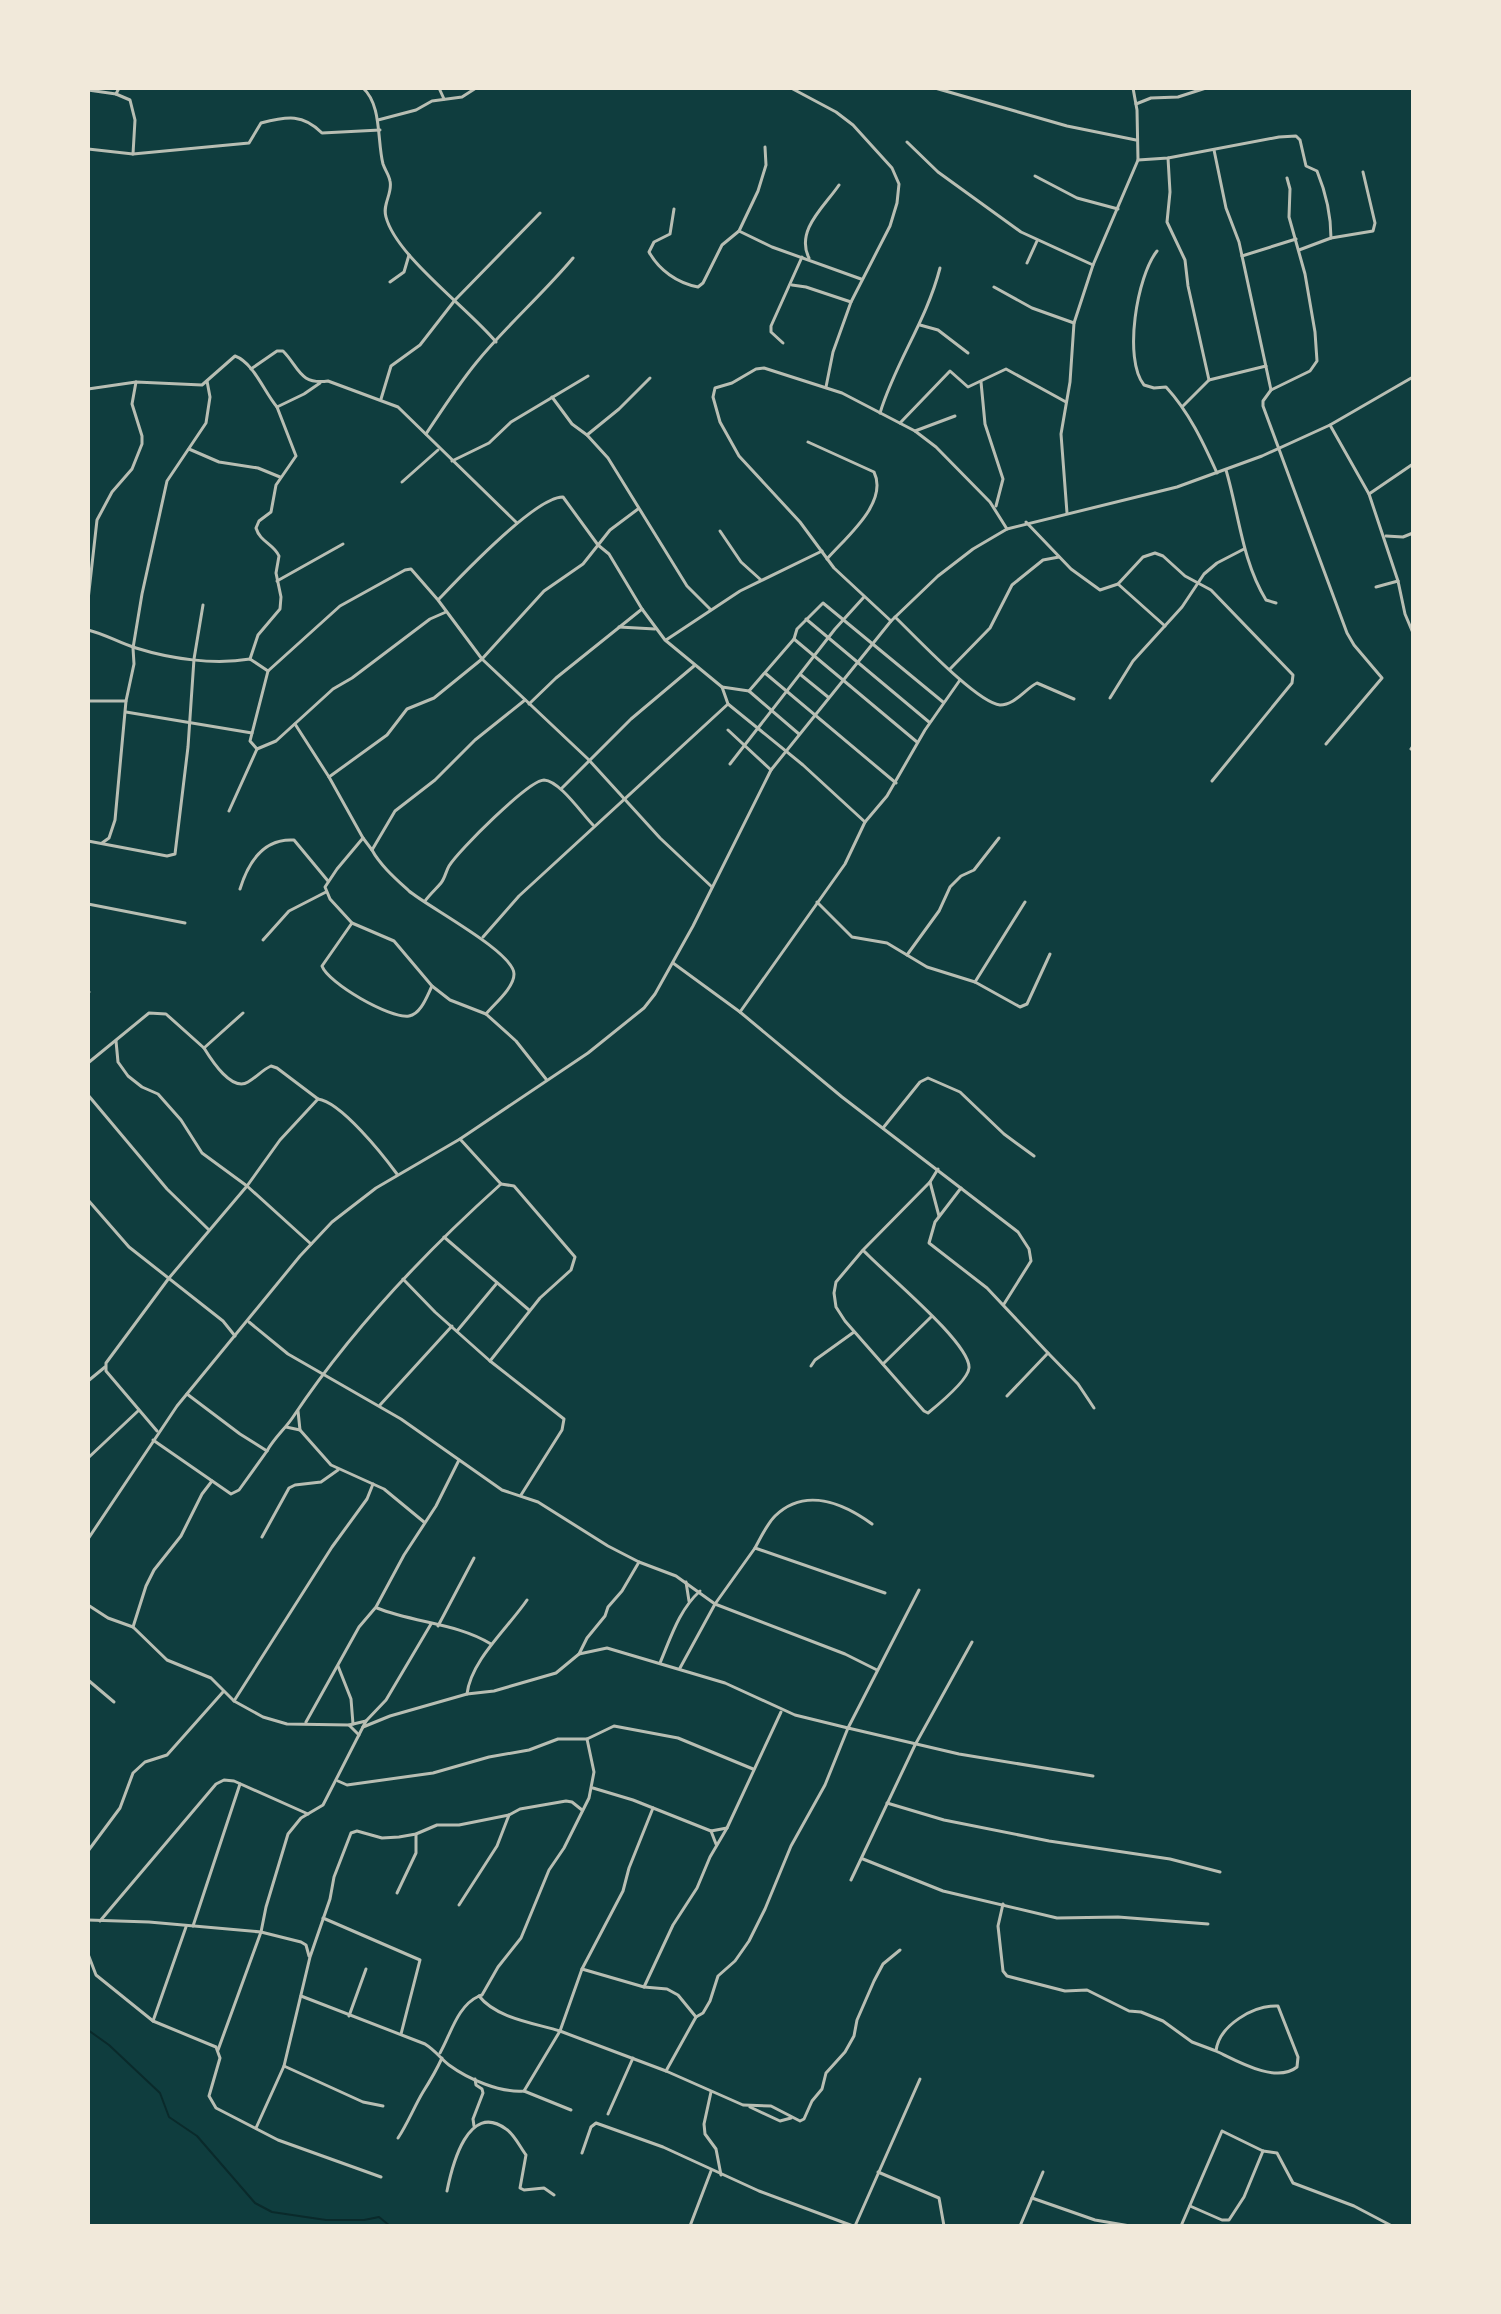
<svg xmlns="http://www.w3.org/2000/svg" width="1501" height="2314" viewBox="0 0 1501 2314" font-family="Cabin,sans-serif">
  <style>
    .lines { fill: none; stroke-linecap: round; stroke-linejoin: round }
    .stream { stroke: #0a2a2b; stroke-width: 2 }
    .minor { stroke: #b8beb3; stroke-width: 3 }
  </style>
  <rect width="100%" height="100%" fill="#0f3d3e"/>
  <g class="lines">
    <polyline class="stream" points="88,2030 109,2045 160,2093 169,2117 197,2136 255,2203 272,2212 326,2220 364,2220 379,2217 390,2226"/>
    <g class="minor">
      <path d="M363,88C382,105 377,141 383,164C385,170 389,175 390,181C393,193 382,204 386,217C396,256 469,309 496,342"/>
      <polyline points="439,88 444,99"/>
      <polyline points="791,88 836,112 853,125 892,168 899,184 897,203 890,226 851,302 833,352 826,387"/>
      <polyline points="935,88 1067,126 1136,140"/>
      <polyline points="88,90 116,94 119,88"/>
      <polyline points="116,94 130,100 135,120 133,154"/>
      <polyline points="1136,104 1151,98 1178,97 1206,88"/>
      <polyline points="378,120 416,110 432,101 462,97 476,88"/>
      <polyline points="907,142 938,172 1021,232 1093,265"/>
      <path d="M88,149L133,154L249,143L261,123C288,116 303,114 322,133L380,130"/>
      <polyline points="1214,150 1226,208 1239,242 1271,390"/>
      <polyline points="1168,158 1170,192 1167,222 1185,260 1188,286 1209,380"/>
      <path d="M1138,160L1168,158L1279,137L1296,136L1300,140L1306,166L1317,171C1326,193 1331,214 1331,238L1299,250"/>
      <polyline points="1035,176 1077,198 1118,209"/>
      <polyline points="1287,178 1290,189 1289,217 1305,274 1315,332 1317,361 1310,371 1271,390 1263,401 1263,406 1347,633 1354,645 1382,678 1326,744"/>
      <path d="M674,209L670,234L654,242L649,252C659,270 677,283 698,287L703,283L722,245L739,231L758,191L766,165L765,147"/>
      <polyline points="739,231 772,247 861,279"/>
      <polyline points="1331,238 1373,231 1375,223 1363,172"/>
      <path d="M1157,251C1137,276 1123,359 1144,385L1154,388L1166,387C1189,412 1203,442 1217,473"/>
      <polyline points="1242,256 1296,239"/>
      <path d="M809,258C795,230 825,206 839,185"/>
      <polyline points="1027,263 1037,241"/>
      <polyline points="390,282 404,272 409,255"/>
      <polyline points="792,285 806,287 851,302"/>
      <polyline points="994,287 1032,308 1074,323"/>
      <polyline points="920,325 938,330 968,353"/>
      <polyline points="783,343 771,332 771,326 802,257"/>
      <path d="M251,369L277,351H283C299,367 299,385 328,381L398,407L517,523"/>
      <polyline points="981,382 985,424 1003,479 996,506"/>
      <polyline points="88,389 136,382"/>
      <polyline points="552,397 572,424 587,435 608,458 687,586 710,609"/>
      <polyline points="381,399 391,366 420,345 455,300 540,213"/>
      <polyline points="1183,406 1209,380 1266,366"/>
      <path d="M880,413C896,361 926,322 940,268"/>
      <polyline points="900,423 950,371 968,387 1006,369 1066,402"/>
      <polyline points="1330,425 1369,494 1398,581"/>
      <polyline points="915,431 955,416"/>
      <path d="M426,434C442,410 458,385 476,363C506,326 542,295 573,258"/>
      <polyline points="587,435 619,409 650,378"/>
      <path d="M808,442L874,472C889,503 845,538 827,559"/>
      <polyline points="189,449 219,462 258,468 280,477"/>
      <polyline points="452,461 489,443 511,422 588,376"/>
      <path d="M1226,470C1239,514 1242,561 1266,600L1276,603"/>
      <polyline points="402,482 438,450"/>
      <polyline points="1369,494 1413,464"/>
      <polyline points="1067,513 1061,434 1070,382 1074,323 1093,265 1138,160 1137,110 1133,88"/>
      <polyline points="1026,522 1071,569 1100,590 1118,584 1143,557 1155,553 1163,556 1185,576 1211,590 1293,675 1292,683 1212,781"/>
      <polyline points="720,531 741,562 761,580"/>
      <polyline points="1386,536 1403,537 1413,533"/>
      <polyline points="277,581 343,544"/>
      <polyline points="1118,584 1165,626"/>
      <polyline points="1376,587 1398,581 1405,614 1413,633"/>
      <path d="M439,599C459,578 536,496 563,497L598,545L609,554L642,609L665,640L722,687L728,704L803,765L865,822"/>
      <path d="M88,600L97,520L112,492L132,469L142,444V436L132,404L136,382L202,385L235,356C254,363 264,392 277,407L304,394L320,383"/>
      <polyline points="446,612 430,619 352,678 333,689 276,741 257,749 250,741 268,671 340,606 405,570 411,569 438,600 482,659 588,759 660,838 712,887"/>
      <path d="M895,617C914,635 977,703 1000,705C1015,705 1025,689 1037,683L1074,699"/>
      <polyline points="806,619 929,722"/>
      <polyline points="891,621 834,568 800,522 739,456 720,422 713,397 715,388 732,383 756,369 764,368 842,393 915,431 936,447 990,502 1007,529"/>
      <polyline points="619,627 655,629"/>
      <path d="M88,630C105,634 119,643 136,648C171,659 214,665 250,659L268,671"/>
      <polyline points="794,639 917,742"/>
      <polyline points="666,640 740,591 822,551"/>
      <path d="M250,659L258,635L280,609L281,597L276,573L279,556C274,544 260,542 256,528L259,521L271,512L276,485L296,456L277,407"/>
      <polyline points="950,669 990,628 1012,585 1043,560 1059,557"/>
      <polyline points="765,673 896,783"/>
      <polyline points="801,675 828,697"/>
      <polyline points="722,687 749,691 794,639 797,629 823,603 943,702"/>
      <polyline points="749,691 799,734"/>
      <polyline points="1110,698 1133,661 1182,607 1204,574 1217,563 1244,549"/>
      <polyline points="525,700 475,740 435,780 395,811 372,850 363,838 337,869 325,887 330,899 352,923 394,941 432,986 450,1000 486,1014 516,1041 546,1079"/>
      <polyline points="88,701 126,701"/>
      <polyline points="529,704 556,678 642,609"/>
      <polyline points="126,712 252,733"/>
      <polyline points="295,724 329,777 363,838"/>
      <polyline points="728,730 771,770"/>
      <polyline points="1411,749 1413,746"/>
      <polyline points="730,764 835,629 864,597"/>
      <polyline points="329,777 387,735 407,709 434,698 482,659 544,591 583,564 610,530 638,509"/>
      <polyline points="562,788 631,719 694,666"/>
      <polyline points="229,811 257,749"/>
      <polyline points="88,841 167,856 175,854 188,747 194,659 203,605"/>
      <polyline points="102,843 109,838 115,820 126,701 134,664 133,648 142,594 167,481 206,423 210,397 207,381"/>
      <path d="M372,850C380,865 396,879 409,891C428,907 514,952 514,974C514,988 494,1004 486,1014"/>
      <path d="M240,889C248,863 263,838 294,840L328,881"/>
      <path d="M425,901C430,894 436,889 441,883C445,878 446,871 449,866C458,851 529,780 544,780C560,781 582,814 593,825"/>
      <polyline points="817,902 852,937 887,943 927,967 975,982 1020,1007 1027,1004 1050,954"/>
      <polyline points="88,904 185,923"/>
      <path d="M352,923L322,966C328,983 390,1019 409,1016C421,1014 427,996 432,986"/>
      <polyline points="483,937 519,896 728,704"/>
      <polyline points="263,940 289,911 326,892"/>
      <polyline points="907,955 939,911 950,887 961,876 974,870 999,838"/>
      <polyline points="673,963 740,1012 842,1097 1018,1232 1029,1249 1031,1261 1004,1304"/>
      <polyline points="975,982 1025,902"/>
      <polyline points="88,993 89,992"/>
      <polyline points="740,1012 845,864 865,822 887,796 925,730 960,680"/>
      <path d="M243,1013L204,1048C212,1061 232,1092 248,1082C257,1077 262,1070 271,1066L277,1068L318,1099"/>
      <polyline points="116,1041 118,1062 128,1076 142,1087 158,1094 181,1120 202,1153 247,1186 311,1244"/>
      <polyline points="88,1063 149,1013 166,1014 204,1048"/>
      <polyline points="88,1095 167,1189 208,1229"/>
      <polyline points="883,1128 920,1082 928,1078 960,1092 1004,1134 1034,1156"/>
      <polyline points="930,1182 939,1216"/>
      <polyline points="961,1188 935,1222 929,1243 987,1288 1048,1353 1007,1396"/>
      <polyline points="88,1200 129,1247 223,1321 235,1336"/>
      <polyline points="444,1237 529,1310"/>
      <path d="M863,1250C882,1271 971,1343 969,1368C968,1380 939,1404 928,1413L924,1411L845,1321L836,1307L834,1293L836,1282L863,1250L930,1182L938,1169"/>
      <polyline points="403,1279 435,1312 490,1361 564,1419 562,1430 521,1495"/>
      <polyline points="249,1322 288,1354 401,1419 502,1490 538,1502 608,1546 639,1562 622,1591 608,1607 605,1616 587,1638 579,1654"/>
      <polyline points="457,1331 497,1283"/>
      <polyline points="1048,1353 1078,1384 1094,1408"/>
      <polyline points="490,1361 540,1298 571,1270 575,1257 514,1186 501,1184"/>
      <polyline points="883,1364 931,1317"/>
      <polyline points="811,1366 815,1360 854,1332"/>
      <polyline points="88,1381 105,1367"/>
      <path d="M187,1394L240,1434L267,1451C274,1438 285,1429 293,1417C351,1330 423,1254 501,1184L460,1139"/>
      <polyline points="380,1405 452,1326"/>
      <polyline points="298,1411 300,1430 331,1465 384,1489 424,1522"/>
      <polyline points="286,1427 300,1430"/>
      <path d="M157,1431L106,1371V1363L169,1278L247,1186L280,1140L318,1099C341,1102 383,1155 397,1174"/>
      <polyline points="153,1440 231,1494 239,1490 267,1451"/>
      <polyline points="88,1458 138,1411"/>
      <polyline points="212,1481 202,1494 181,1536 154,1570 146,1586 133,1627 167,1660 211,1678 234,1701 263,1717 287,1724 349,1725 366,1721"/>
      <polyline points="262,1537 289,1488 295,1485 321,1482 338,1470"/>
      <polyline points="88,1539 177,1406 300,1256 332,1222 376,1188 460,1139 588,1053 644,1008 655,994 693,926 771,770 891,621 938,576 973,549 1007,529 1177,487 1262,456 1330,425 1413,377"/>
      <path d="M755,1548C761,1537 767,1524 775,1516C805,1487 843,1503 872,1524"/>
      <polyline points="639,1562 676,1576 715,1604 845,1654 877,1670"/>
      <polyline points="686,1582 689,1601"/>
      <polyline points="88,1605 108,1618 133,1627"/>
      <path d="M377,1608C414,1623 457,1623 491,1644"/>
      <polyline points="438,1626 474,1558"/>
      <path d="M660,1663C671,1637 679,1610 700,1591"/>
      <polyline points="338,1666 351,1699 353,1724"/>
      <polyline points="680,1668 715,1604 755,1548 885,1593"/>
      <polyline points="88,1680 114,1702"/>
      <path d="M467,1694C471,1660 508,1628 527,1600"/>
      <polyline points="234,1701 332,1547 367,1499 373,1484"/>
      <polyline points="306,1722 359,1627 376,1607 404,1555 436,1506 459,1460"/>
      <polyline points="349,1725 359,1735"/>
      <polyline points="363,1727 390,1716 467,1694 494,1691 556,1673 579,1654 607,1648 725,1683 795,1715 848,1728 919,1590"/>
      <polyline points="338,1781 347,1785 433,1773 489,1757 529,1750 558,1739 587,1739 614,1726 678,1738 753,1769"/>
      <polyline points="593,1788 633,1800 711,1831 716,1844"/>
      <polyline points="887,1803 944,1820 1049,1841 1170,1859 1220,1872"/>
      <polyline points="711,1831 727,1828"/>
      <polyline points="88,1851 120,1808 133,1773 145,1762 167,1755 223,1692"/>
      <polyline points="863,1859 943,1891 1057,1918 1118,1917 1208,1924"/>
      <polyline points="851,1880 915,1745 972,1642"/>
      <polyline points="397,1893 416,1853 416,1834"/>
      <path d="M1003,1904L998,1926L1003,1971L1007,1976L1065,1991L1087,1990L1129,2011L1141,2012L1163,2021L1192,2042L1216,2051C1219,2025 1254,2005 1278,2006L1298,2057L1297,2067C1276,2084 1237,2061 1216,2051"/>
      <polyline points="459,1905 497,1846 509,1815"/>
      <polyline points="323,1918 420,1960 401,2034"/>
      <polyline points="88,1920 149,1922 261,1932 301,1942 306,1945 309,1956"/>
      <polyline points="100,1921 216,1784 224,1780 234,1781 308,1814"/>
      <polyline points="193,1926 240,1784"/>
      <polyline points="88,1954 96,1975 153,2021 216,2047 220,2058 209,2096 216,2108 278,2140 381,2177"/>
      <polyline points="582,1969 623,1891 629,1868 653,1808"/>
      <polyline points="644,1987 673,1925 697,1888 710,1857 727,1828 781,1712"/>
      <path d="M301,1996L425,2044C436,2051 440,2058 449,2065C468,2079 500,2093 524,2091L560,2031L666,2071L743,2105L771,2106L800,2121L804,2119L812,2101L822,2089L826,2073L845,2052L854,2036L857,2020L874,1981L883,1964L900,1950"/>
      <polyline points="479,1996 482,1995 498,1967 521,1938 549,1870 564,1848 589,1798 594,1772 587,1739"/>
      <polyline points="349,2016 366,1969"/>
      <polyline points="153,2021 186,1927"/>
      <polyline points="218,2050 261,1932 266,1907 288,1834 301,1818 323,1805 366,1721 386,1700 431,1624"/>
      <path d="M440,2053C451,2034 457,2006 479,1996C496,2018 534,2023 560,2031L582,1969L644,1987L667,1989L678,1995L696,2017"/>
      <polyline points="284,2066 363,2102 383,2106"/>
      <polyline points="666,2071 696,2017 703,2013 710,2001 718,1976 735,1961 749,1941 765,1909 791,1846 825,1785 848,1728 959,1754 1093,1776"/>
      <polyline points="524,2091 571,2110"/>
      <polyline points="711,2092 704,2124 705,2134 716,2149 721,2175"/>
      <polyline points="750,2107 780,2121 791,2118"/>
      <polyline points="608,2114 633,2058"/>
      <polyline points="474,2126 473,2119 483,2093 482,2089 476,2085 475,2079"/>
      <polyline points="256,2128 284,2066 310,1957 330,1899 334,1877 351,1833 357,1831 382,1838 399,1837 416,1834 437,1825 459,1825 509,1815 520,1809 566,1801 572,1802 582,1810"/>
      <path d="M398,2138C408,2123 414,2107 423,2092C430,2081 436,2071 442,2058"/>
      <polyline points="582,2153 591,2127 596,2123 663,2147 759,2191 853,2226"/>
      <polyline points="878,2172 939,2198 944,2226"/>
      <path d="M447,2191C452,2166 468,2101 506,2129C514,2134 520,2147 526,2155L520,2188L524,2190L544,2188L554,2195"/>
      <polyline points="1032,2198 1095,2220 1130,2226"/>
      <polyline points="1190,2206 1222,2220 1229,2220 1244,2197 1263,2151"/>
      <polyline points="690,2226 711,2171"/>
      <polyline points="855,2226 920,2079"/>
      <polyline points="1020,2226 1043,2172"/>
      <polyline points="1181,2226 1222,2131 1263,2151 1277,2153 1293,2183 1354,2206 1392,2226"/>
    </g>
  </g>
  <rect width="1501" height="2314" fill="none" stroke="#f1e9da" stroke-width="180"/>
</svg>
